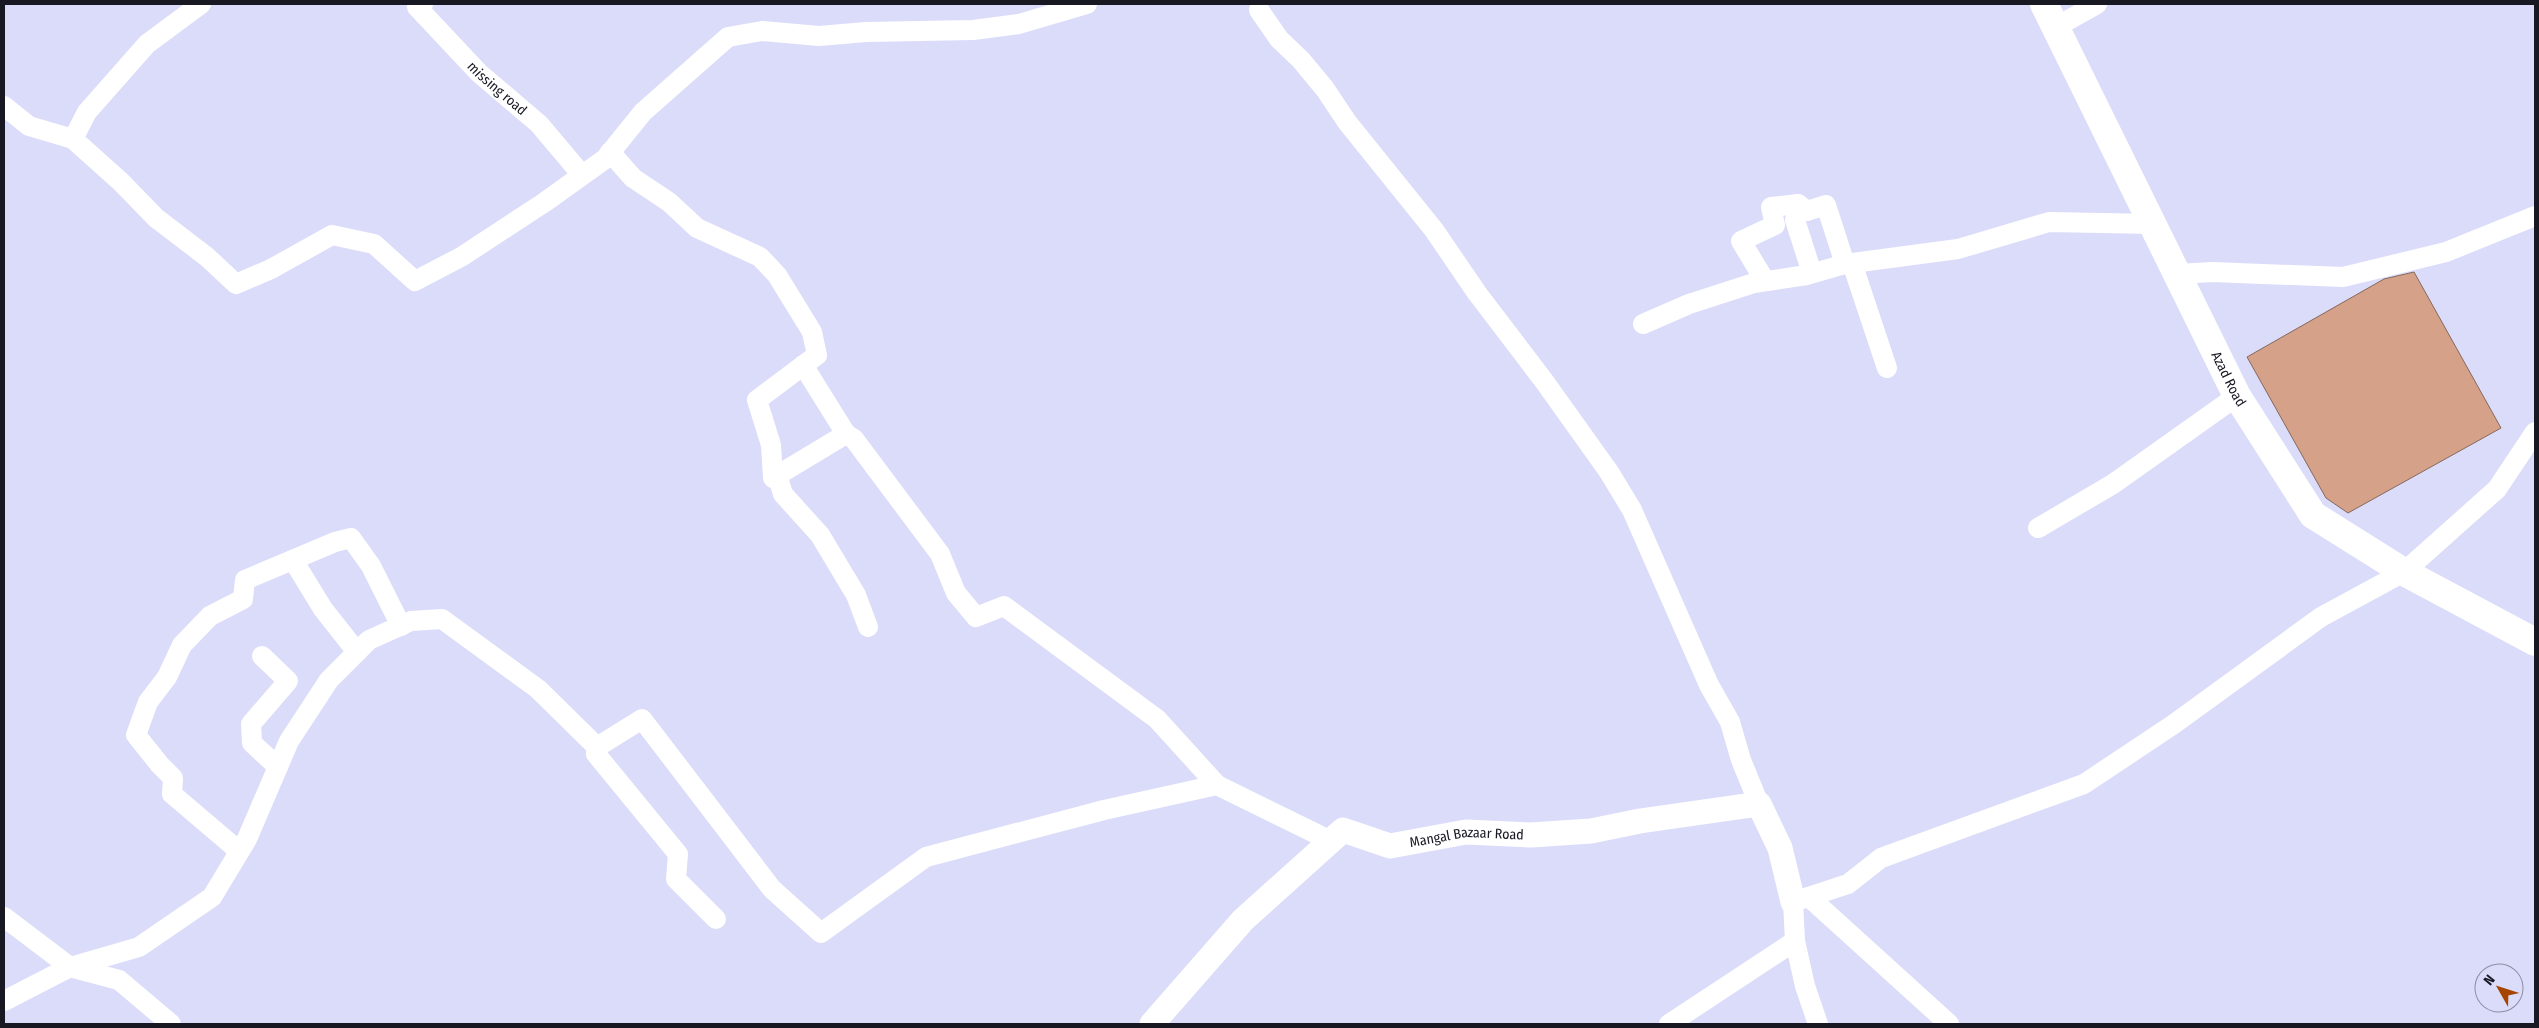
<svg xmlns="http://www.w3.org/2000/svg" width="2539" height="1028" viewBox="0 0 2539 1028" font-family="'Fira Sans Condensed',sans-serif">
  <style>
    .building { fill: #d5a189; stroke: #84685c }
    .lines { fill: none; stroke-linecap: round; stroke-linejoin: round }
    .minor { stroke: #fff; stroke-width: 20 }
    .tertiary { stroke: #fff; stroke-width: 25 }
    .secondary { stroke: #fff; stroke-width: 28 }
    .labels { text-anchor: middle; stroke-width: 5; stroke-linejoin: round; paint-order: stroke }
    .street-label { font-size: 14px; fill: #181823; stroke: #dbdcfa }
  </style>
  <rect width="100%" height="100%" fill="#dbdcfa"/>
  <polygon class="building" points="2414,272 2501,428 2348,513 2326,498 2247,357 2384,279"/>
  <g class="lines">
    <g class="minor">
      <path id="s1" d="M423,4L417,7L479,73L539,124L582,175"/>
      <polyline points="1259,10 1279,39 1301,60 1325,89 1347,122 1434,230 1477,293 1544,381 1609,472 1632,510 1709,685 1730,722 1741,760 1759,804"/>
      <polyline points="2056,27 2097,4"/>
      <polyline points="4,106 29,126 73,139 87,112 147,44 201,4"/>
      <polyline points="73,139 121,182 156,218 207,257 236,284 271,269 332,235 374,244 415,281 461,257 545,202 605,159 643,112 728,37 762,31 819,36 866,32 973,30 1019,24 1087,4"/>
      <polyline points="610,152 633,178 669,202 697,228 760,257 777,275 812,332 817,355 757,400 771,445 773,478 846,434 803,365"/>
      <polyline points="1798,204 1795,220 1812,273"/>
      <polyline points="1852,263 1887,368"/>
      <polyline points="2178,274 2212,272 2343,277 2446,252 2535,216"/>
      <polyline points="1765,281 1741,241 1775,225 1771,207 1798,204 1807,211 1826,205 1845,264"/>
      <polyline points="1643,324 1689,304 1754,283 1807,275 1845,264 1958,249 2049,222 2153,224"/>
      <polyline points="846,434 854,439 940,554 956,593 976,617 1004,606 1157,719 1217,785"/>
      <polyline points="777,475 783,494 820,535 856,595 868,627"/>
      <polyline points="2038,528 2113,484 2237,396"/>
      <polyline points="293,560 323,609 357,652"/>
      <polyline points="262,656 288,681 251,724 252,743 278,767"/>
      <polyline points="597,747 596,754 678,854 676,879 716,919"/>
      <polyline points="239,851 172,794 173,778 160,765 136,735 148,702 167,677 182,645 210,616 243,599 245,580 335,542 351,538 371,566 401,626"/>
      <polyline points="1809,897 1949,1024"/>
      <polyline points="4,917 70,967 4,1001"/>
      <polyline points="70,967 139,947 212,897 247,839 289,741 329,680 369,640 411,621 442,619 538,689 597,747 642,719 772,889 821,933 926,857 1104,810 1217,785 1331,841"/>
      <polyline points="70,967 119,980 171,1024"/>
      <polyline points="1669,1024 1795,941"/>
      <polyline points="1818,1024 1805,986 1795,941 1793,902 1848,884 1881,858 2084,784 2174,724 2321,617 2404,572 2497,489 2535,432"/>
    </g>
    <path class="tertiary" id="s2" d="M1152,1024L1243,920L1343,830L1390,846L1466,832L1531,835L1591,831L1640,821L1759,804L1780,848L1793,902"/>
    <path class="secondary" id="s3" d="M2044,4L2237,396L2313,515L2404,572L2535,642"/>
  </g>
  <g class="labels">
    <g class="street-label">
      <text dy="5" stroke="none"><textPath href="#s1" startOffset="121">missing road</textPath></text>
      <text dy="5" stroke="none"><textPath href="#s3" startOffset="418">Azad Road</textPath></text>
      <text dy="5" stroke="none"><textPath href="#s2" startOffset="400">Mangal Bazaar Road</textPath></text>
    </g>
  </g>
  <rect width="2539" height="1028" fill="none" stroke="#181823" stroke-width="10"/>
  <g transform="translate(2499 988) rotate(309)"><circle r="24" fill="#dbdcfa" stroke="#8d8ea4"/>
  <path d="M0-4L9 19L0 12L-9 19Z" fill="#a64500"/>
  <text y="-8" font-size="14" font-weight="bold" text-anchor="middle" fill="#181823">N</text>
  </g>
</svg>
